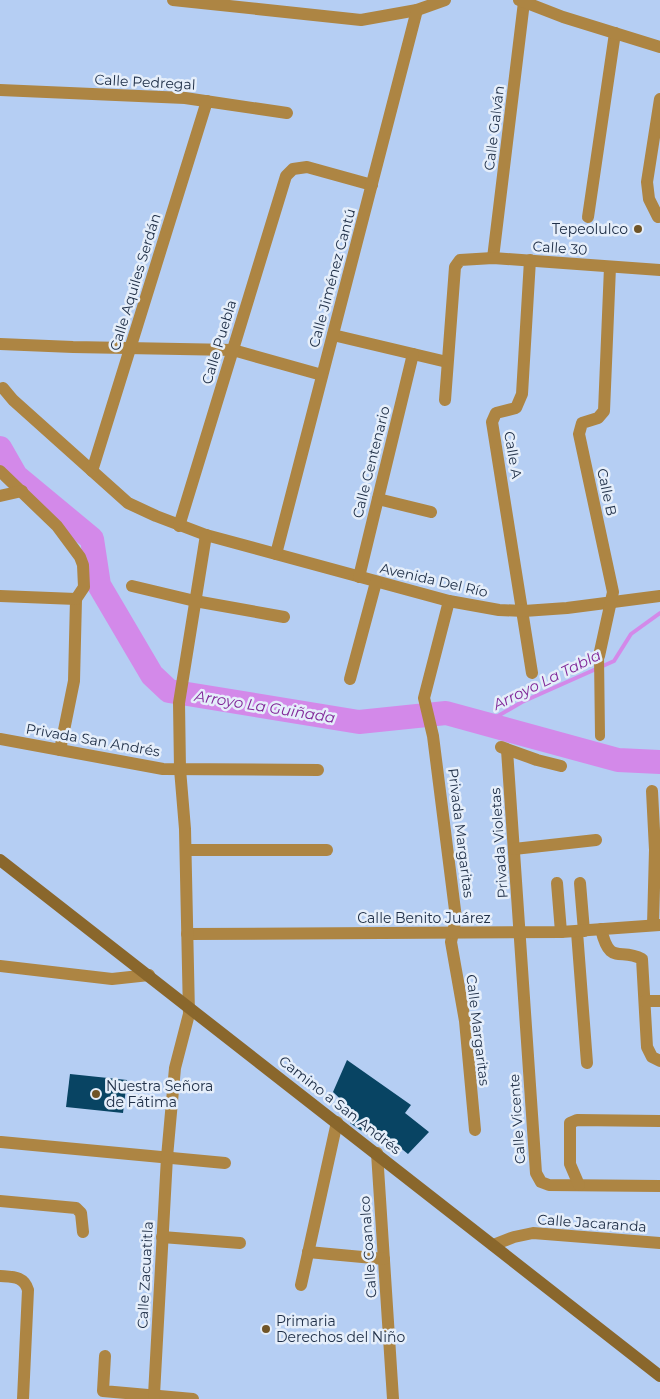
<svg xmlns="http://www.w3.org/2000/svg" width="660" height="1399" viewBox="0 0 660 1399" font-family="Montserrat,sans-serif">
  <style>
    .lines { fill: none; stroke-linecap: round; stroke-linejoin: round }
    .stream { stroke: #d389e9; stroke-width: 4 }
    .river { stroke: #d389e9; stroke-width: 24 }
    .building { fill: #084463 }
    .pedestrian { stroke: #ad8543; stroke-width: 10 }
    .minor { stroke: #ad8543; stroke-width: 12 }
    .tertiary { stroke: #ad8543; stroke-width: 12 }
    .secondary { stroke: #8a672c; stroke-width: 12 }
    .poi-dot { fill: #705528; stroke: #e5eefa; stroke-width: 2 }
    .labels { text-anchor: middle; stroke-width: 5; stroke-linejoin: round; paint-order: stroke }
    .street-label { font-size: 14px; fill: #203048; stroke: #e5eefa }
    .poi-label { font-size: 14px; fill: #203048; stroke: #e5eefa; text-anchor: start }
    .water-label { font-size: 15px; font-style: italic; fill: #802698; stroke: #e5eefa }
  </style>
  <rect width="100%" height="100%" fill="#b5cef3"/>
  <g class="lines">
    <polyline class="stream" points="484,724 522,702 614,661 631,634 660,613"/>
    <polyline class="river" points="0,448 16,476 92,539 99,585 152,675 169,691 359,722 446,713 618,760 660,762"/>
  </g>
  <g class="building">
    <polygon points="347,1060 411,1105 405,1113 429,1132 408,1154 387,1137 366,1134 350,1123 357,1115 333,1092"/>
    <polygon points="70,1074 127,1080 123,1113 66,1107"/>
  </g>
  <g class="lines">
    <polyline class="pedestrian" points="599,656 600,736"/>
    <g class="minor">
      <polyline points="173,0 361,20 417,10 445,0"/>
      <polyline points="0,90 185,98 287,113"/>
      <polyline points="588,217 615,33"/>
      <polyline points="658,217 649,199 647,182 660,99"/>
      <polyline points="493,258 524,2"/>
      <polyline points="530,260 522,394 516,408 496,413 492,422 532,673"/>
      <polyline points="333,335 447,362"/>
      <polyline points="0,344 73,347 233,350 322,375"/>
      <polyline points="3,388 13,400 128,503 156,516 206,535 449,601 499,610 524,611 567,608 660,596"/>
      <polyline points="445,400 455,267 460,260 493,258 660,270"/>
      <polyline points="0,471 57,526 80,557 83,565 84,587 76,599 74,681 60,750"/>
      <polyline points="92,471 207,101"/>
      <polyline points="0,496 22,491"/>
      <polyline points="378,499 431,512"/>
      <polyline points="179,526 286,176 293,169 307,167 372,185"/>
      <polyline points="276,554 417,10"/>
      <polyline points="359,577 413,354"/>
      <polyline points="132,586 195,601 284,617"/>
      <polyline points="0,596 76,599"/>
      <polyline points="449,601 424,698 433,736 456,918 451,942 465,1021 475,1130"/>
      <polyline points="599,656 613,592 579,434 582,423 598,418 604,411 610,267"/>
      <polyline points="350,679 376,582"/>
      <polyline points="0,739 163,769 318,770"/>
      <polyline points="501,747 537,760 561,766"/>
      <polyline points="507,750 536,1173 541,1182 549,1185 660,1186"/>
      <polyline points="652,791 655,850 653,925"/>
      <polyline points="514,849 596,840"/>
      <polyline points="186,850 327,850"/>
      <polyline points="557,883 561,932"/>
      <polyline points="580,883 584,931"/>
      <path d="M601,929C610,967 620,947 642,959L647,1047L652,1057L660,1061"/>
      <polyline points="577,932 587,1063"/>
      <polyline points="187,934 561,932 660,925"/>
      <polyline points="0,966 112,979 149,975"/>
      <polyline points="645,1001 660,1001"/>
      <polyline points="1,1142 225,1163"/>
      <polyline points="377,1153 393,1399"/>
      <polyline points="579,1185 570,1164 570,1123 577,1120 660,1121"/>
      <polyline points="0,1201 76,1208 81,1213 83,1232"/>
      <polyline points="162,1237 240,1243"/>
      <polyline points="493,1245 514,1237 533,1233 660,1243"/>
      <polyline points="308,1252 384,1259"/>
      <path d="M0,1276C13,1277 24,1276 28,1290L23,1399"/>
      <polyline points="301,1285 337,1122"/>
      <polyline points="105,1356 103,1391 193,1399"/>
      <polyline points="154,1395 167,1157 175,1068 189,1014 185,829 180,769 179,703 206,535"/>
    </g>
    <polyline class="tertiary" points="519,0 563,17 660,47"/>
    <polyline class="secondary" points="0,860 660,1376"/>
  </g>
  <g class="poi-dot">
    <circle cx="638" cy="229" r="5"/>
    <circle cx="96" cy="1094" r="5"/>
    <circle cx="266" cy="1329" r="5"/>
  </g>
  <g class="labels">
    <g class="street-label">
      <text transform="translate(145 82) rotate(3)" y="5">Calle Pedregal</text>
      <text transform="translate(494 128) rotate(-83)" y="5">Calle Galván</text>
      <text transform="translate(560 248) rotate(4)" y="5">Calle 30</text>
      <text transform="translate(332 278) rotate(-75)" y="5">Calle Jiménez Cantú</text>
      <text transform="translate(135 282) rotate(-73)" y="5">Calle Aquiles Serdán</text>
      <text transform="translate(219 342) rotate(-73)" y="5">Calle Puebla</text>
      <text transform="translate(513 455) rotate(80)" y="5">Calle A</text>
      <text transform="translate(371 462) rotate(-76)" y="5">Calle Centenario</text>
      <text transform="translate(607 492) rotate(78)" y="5">Calle B</text>
      <text transform="translate(434 580) rotate(13)" y="5">Avenida Del Río</text>
      <text transform="translate(93 740) rotate(10)" y="5">Privada San Andrés</text>
      <text transform="translate(461 833) rotate(83)" y="5">Privada Margaritas</text>
      <text transform="translate(499 843) rotate(-94)" y="5">Privada Violetas</text>
      <text x="424" y="923">Calle Benito Juárez</text>
      <text transform="translate(478 1030) rotate(83)" y="5">Calle Margaritas</text>
      <text transform="translate(340 1105) rotate(38)" y="5">Camino a San Andrés</text>
      <text transform="translate(517 1119) rotate(-94)" y="5">Calle Vicente</text>
      <text transform="translate(592 1223) rotate(4)" y="5">Calle Jacaranda</text>
      <text transform="translate(368 1247) rotate(-94)" y="5">Calle Coanalco</text>
      <text transform="translate(145 1275) rotate(-87)" y="5">Calle Zacuatitla</text>
    </g>
    <g class="poi-label">
      <text x="628" y="234" text-anchor="end">Tepeolulco</text>
      <text x="106" y="1091">Nuestra Señora<tspan x="106" dy="16">de Fátima</tspan></text>
      <text x="276" y="1326">Primaria<tspan x="276" dy="16">Derechos del Niño</tspan></text>
    </g>
    <g class="water-label">
      <text transform="translate(547 680) rotate(-26)" y="5">Arroyo La Tabla</text>
      <text transform="translate(265 707) rotate(9)" y="5">Arroyo La Guiñada</text>
    </g>
  </g>
</svg>
